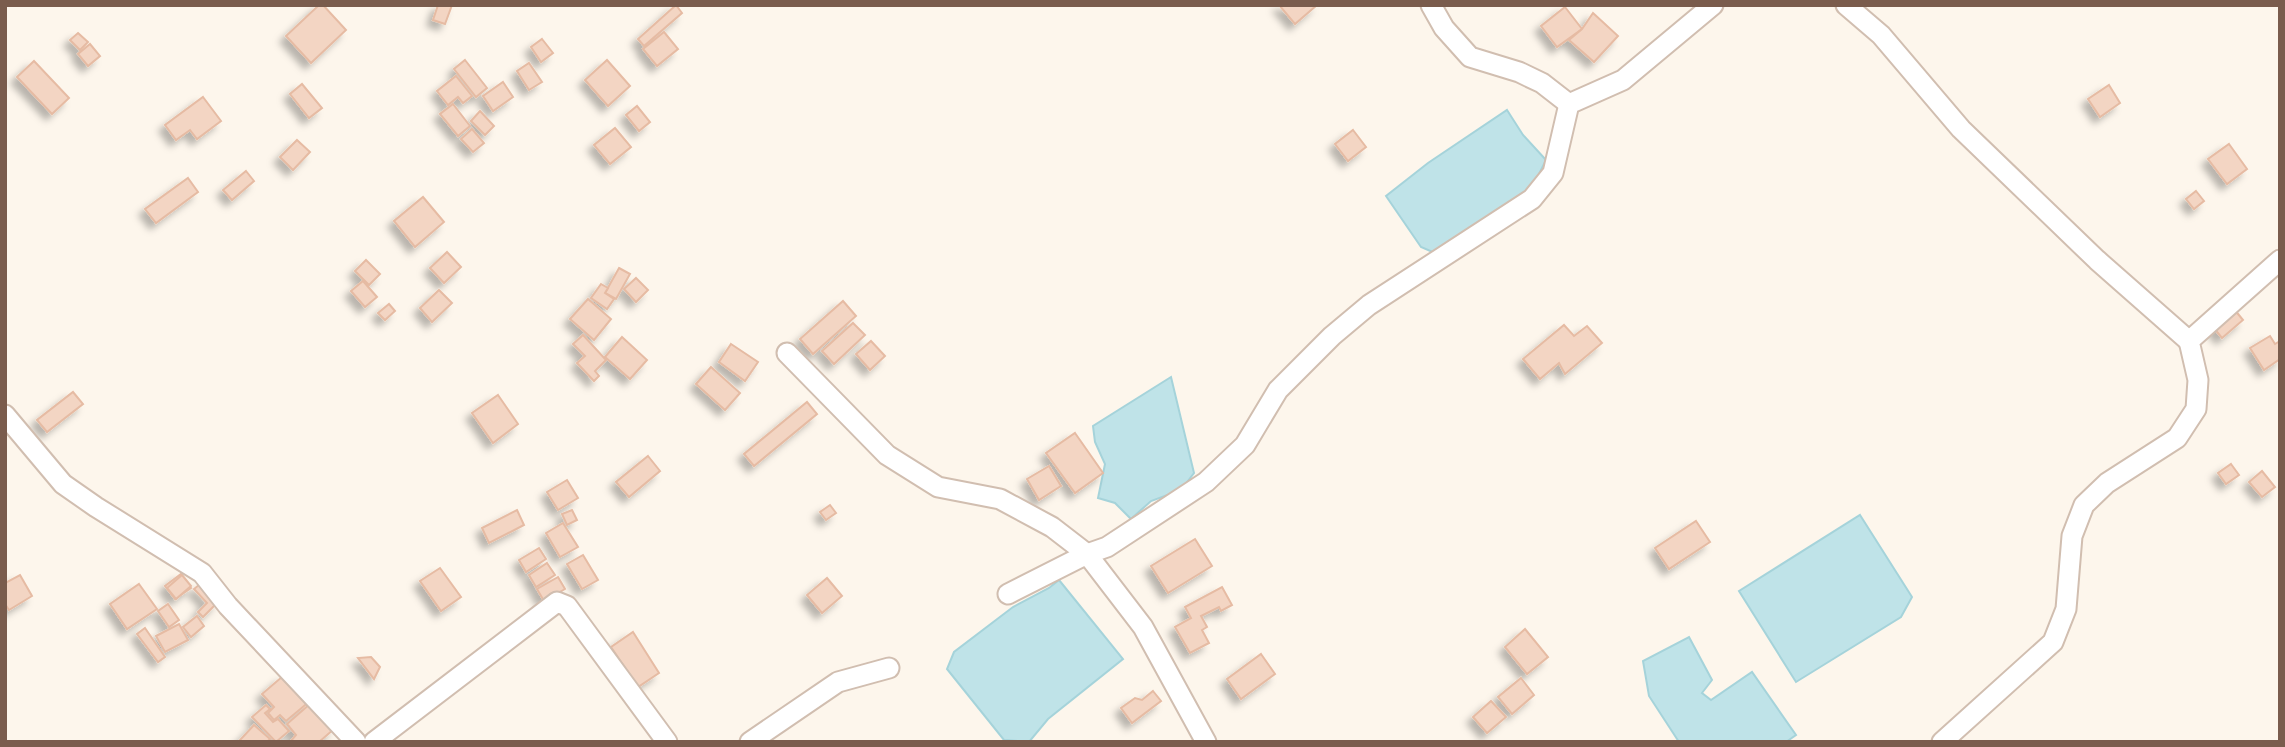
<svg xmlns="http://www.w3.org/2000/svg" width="2285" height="747" viewBox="0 0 2285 747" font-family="'Sofia Sans Condensed',sans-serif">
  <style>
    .water { fill: #bfe3e8; stroke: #a5d3da; stroke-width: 2 }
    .building { fill: #f3d5c3; stroke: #e6bba3; stroke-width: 2; filter: url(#shadow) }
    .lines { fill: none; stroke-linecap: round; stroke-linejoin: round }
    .minor-casing { stroke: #d1beb0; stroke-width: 23 }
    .minor { stroke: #fff; stroke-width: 19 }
  </style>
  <defs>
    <filter id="shadow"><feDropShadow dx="-6" dy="6" stdDeviation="3.5" flood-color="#0004"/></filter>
  </defs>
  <rect width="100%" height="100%" fill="#fdf6ec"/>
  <g class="water">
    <polygon points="1507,110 1523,135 1546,160 1533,186 1435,253 1421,247 1386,196 1428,163"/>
    <polygon points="1171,377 1194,473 1181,490 1151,501 1131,519 1115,503 1098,498 1105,464 1095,442 1093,426"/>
    <polygon points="1860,515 1912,597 1901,617 1796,682 1739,591"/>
    <polygon points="1059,580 1123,659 1048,719 1029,742 1004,740 947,669 954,652 1013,607 1049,588"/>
    <polygon points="1689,637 1712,680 1702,693 1711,700 1752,672 1796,735 1786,742 1679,742 1649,696 1643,661"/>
  </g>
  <g class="building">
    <polygon points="319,5 323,5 346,30 311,63 286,36"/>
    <polygon points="438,5 452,5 445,24 433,20"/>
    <polygon points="676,5 682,13 644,46 638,39"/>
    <polygon points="1279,5 1317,5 1295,24"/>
    <polygon points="1565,7 1582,29 1557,47 1541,26"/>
    <polygon points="1593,13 1618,36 1594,62 1569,40 1582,29"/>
    <polygon points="664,32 678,49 657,66 643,49"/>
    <polygon points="78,33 88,42 80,50 70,40"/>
    <polygon points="542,39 553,53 541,62 531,47"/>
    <polygon points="90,44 100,56 88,66 78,54"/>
    <polygon points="465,60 487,88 476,97 454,69"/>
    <polygon points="607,60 630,86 608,106 585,80"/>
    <polygon points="34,61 69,98 52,114 17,77"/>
    <polygon points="529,63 542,82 529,90 517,71"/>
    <polygon points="456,76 472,96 463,103 458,97 448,105 437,91"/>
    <polygon points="503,82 513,97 493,111 483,96"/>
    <polygon points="302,84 322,108 309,118 290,94"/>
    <polygon points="2109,85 2120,103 2100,117 2088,99"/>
    <polygon points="203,97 221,121 197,139 190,130 176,140 165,125"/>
    <polygon points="453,104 470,126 458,136 440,114"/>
    <polygon points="637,106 650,122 639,131 626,115"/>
    <polygon points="480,111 494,126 485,135 471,121"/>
    <polygon points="615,128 631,147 610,164 594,145"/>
    <polygon points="472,129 484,143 473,152 461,139"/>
    <polygon points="1353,130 1366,147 1348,161 1335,144"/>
    <polygon points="297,140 310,152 293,170 280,157"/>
    <polygon points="2229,144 2247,169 2227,184 2208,159"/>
    <polygon points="246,171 254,181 232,200 223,190"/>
    <polygon points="188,178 198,192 156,223 145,209"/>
    <polygon points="2196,191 2204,201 2194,209 2186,199"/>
    <polygon points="423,197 444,222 415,247 394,221"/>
    <polygon points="447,252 461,267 444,283 430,268"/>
    <polygon points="366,260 380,274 369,285 355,271"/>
    <polygon points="619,268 630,274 616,299 605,293"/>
    <polygon points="636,278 648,290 636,302 624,289"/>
    <polygon points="363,281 377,297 365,307 351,291"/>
    <polygon points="601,284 608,288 605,293 614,299 607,309 591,298"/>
    <polygon points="439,290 452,303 432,322 420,308"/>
    <polygon points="588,299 611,319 594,340 570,319"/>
    <polygon points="843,301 856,316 813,354 800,339"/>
    <polygon points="389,304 395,311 385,320 378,313"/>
    <polygon points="2234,309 2243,320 2222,338 2213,327"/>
    <polygon points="853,323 865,335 834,364 822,351"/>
    <polygon points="1564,325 1574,336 1587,326 1602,343 1565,374 1559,363 1540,379 1523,359"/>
    <polygon points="583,335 606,360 595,371 599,376 594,381 577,363 585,356 573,344"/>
    <polygon points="2270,336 2275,344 2280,341 2280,359 2264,370 2250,348"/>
    <polygon points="622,337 647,360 630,379 605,357"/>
    <polygon points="871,341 885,356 870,370 856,354"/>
    <polygon points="731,344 758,362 745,381 719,362"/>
    <polygon points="711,367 740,393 725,410 696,384"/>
    <polygon points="73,392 83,404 47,432 37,420"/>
    <polygon points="498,395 518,424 493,443 472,413"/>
    <polygon points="807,402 817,414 754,466 744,454"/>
    <polygon points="1075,433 1103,473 1075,493 1046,453"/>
    <polygon points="648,456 660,471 629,497 616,482"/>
    <polygon points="2231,464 2239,475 2226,484 2218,473"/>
    <polygon points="1049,466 1061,486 1039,500 1027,479"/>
    <polygon points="2262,471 2275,487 2262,497 2249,482"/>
    <polygon points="567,480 578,498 558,510 547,492"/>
    <polygon points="830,505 836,513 826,520 820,512"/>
    <polygon points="517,510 524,525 489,543 482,528"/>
    <polygon points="572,510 577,520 567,525 562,514"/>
    <polygon points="1696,521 1710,542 1669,569 1655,548"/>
    <polygon points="563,523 578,547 560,557 546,533"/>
    <polygon points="1195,539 1212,566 1168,593 1151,566"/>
    <polygon points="539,548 546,559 526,572 519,560"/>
    <polygon points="583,555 598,580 582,589 567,564"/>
    <polygon points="547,563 555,575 536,587 529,575"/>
    <polygon points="440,568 461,597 441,611 420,581"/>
    <polygon points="181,574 191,588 175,599 165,586"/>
    <polygon points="20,575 32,596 9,610 5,604 5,583"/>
    <polygon points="182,575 191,586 176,599 167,588"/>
    <polygon points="558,577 565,589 544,601 537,589"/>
    <polygon points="827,578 842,596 822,613 807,595"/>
    <polygon points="139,584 157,609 127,629 110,604"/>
    <polygon points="200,584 218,602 203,617 198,612 207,603 194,589"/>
    <polygon points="1222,587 1232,605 1221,611 1219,607 1201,616 1207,627 1202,630 1209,643 1190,653 1175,627 1191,618 1185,607"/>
    <polygon points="168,604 179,620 169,627 158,611"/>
    <polygon points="197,616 204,626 191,637 183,627"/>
    <polygon points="179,624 188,640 165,652 156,636"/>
    <polygon points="145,628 165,657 158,662 137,634"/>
    <polygon points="1525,629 1548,657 1527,674 1505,647"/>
    <polygon points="633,632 659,673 638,687 611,647"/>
    <polygon points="1261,654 1275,674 1241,699 1227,679"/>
    <polygon points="371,657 380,667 374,679 358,658"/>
    <polygon points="283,676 310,701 286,721 280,715 274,720 268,713 274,707 262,694"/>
    <polygon points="1521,678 1534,695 1512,714 1498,697"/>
    <polygon points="1153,691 1161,701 1132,723 1121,708 1135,698 1142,700"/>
    <polygon points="1491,701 1506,717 1487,733 1473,717"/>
    <polygon points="311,703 334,729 319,742 290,742 296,735 287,724"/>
    <polygon points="266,705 270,709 265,713 273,722 278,719 289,731 276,742 252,717"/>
    <polygon points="254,725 270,739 267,742 243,742 240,740"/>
  </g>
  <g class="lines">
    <defs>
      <g id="minor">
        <polyline points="1431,5 1444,28 1470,57 1519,72 1542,83 1569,104"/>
        <polyline points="1846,5 1881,35 1961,129 2097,260 2189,341"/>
        <polyline points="787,353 887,455 938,487 1000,499 1052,527 1087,554 1107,547 1206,482 1245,445 1278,390 1332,336 1369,305 1532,199 1553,173 1569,104 1623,80 1713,5"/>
        <polyline points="5,415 63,484 96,507 202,573 228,606 356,742"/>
        <polyline points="1008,594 1087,554 1143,627 1206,742"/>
        <polyline points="374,742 557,602 567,606 667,742"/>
        <polyline points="750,742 838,682 889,668"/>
        <polyline points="1942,742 2053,642 2066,609 2072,536 2084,505 2107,483 2177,438 2196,409 2198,380 2189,341 2280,260"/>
      </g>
    </defs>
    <use href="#minor" class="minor-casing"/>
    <use href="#minor" class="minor"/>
  </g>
  <rect width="2285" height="747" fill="none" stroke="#7a5c4d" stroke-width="14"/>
</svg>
